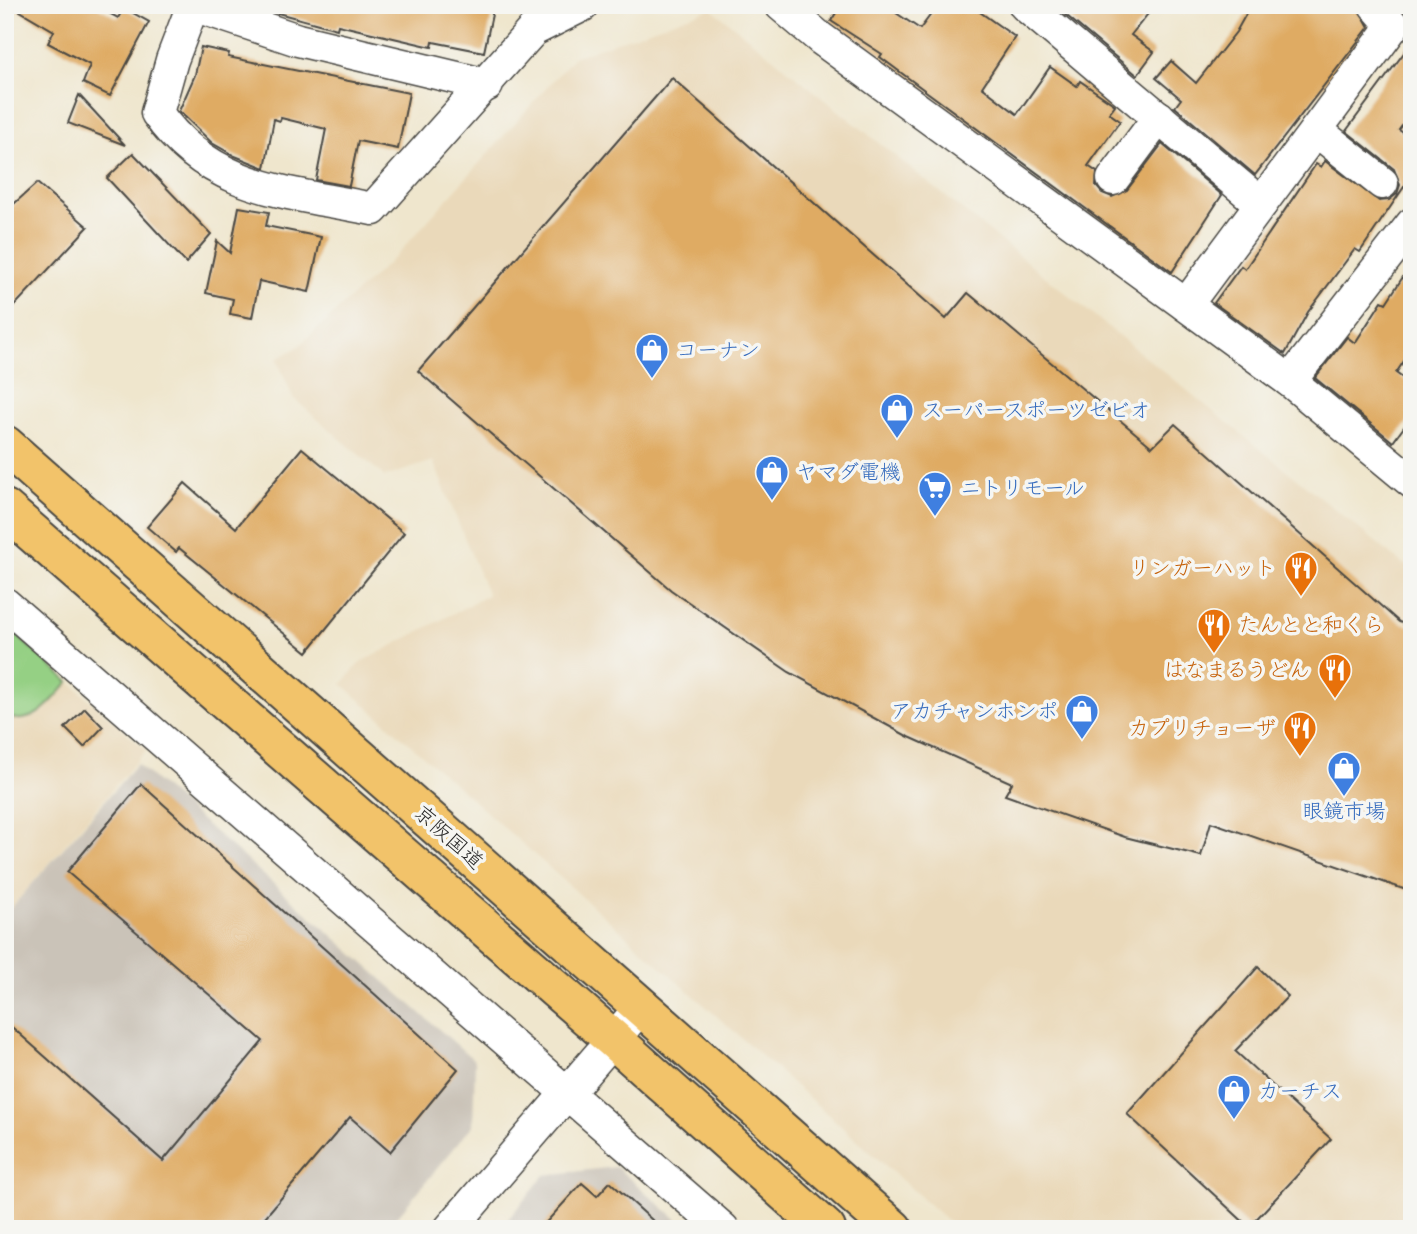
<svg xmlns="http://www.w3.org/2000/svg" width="1417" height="1234" viewBox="0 0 1417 1234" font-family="'Balsamiq Sans','Klee One',sans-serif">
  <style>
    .built { fill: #ead9ba }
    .industrial { fill: #cac3b8 }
    .green { fill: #95d084; stroke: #607e58; stroke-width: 2 }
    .building { fill: #dfab63 }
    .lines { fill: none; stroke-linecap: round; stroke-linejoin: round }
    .minor-casing { stroke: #484743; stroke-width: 35 }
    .highway-casing { stroke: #484743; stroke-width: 42 }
    .minor { stroke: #fff; stroke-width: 32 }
    .highway { stroke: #f2c36a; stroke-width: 38 }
    .labels { text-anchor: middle; stroke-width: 7; stroke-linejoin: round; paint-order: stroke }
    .shop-label { font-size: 21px; fill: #366cbe; stroke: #f6f6f2; text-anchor: start }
    .food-label { font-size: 21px; fill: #c56008; stroke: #f6f6f2; text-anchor: end }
    .street-label { font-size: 21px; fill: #2b2b2b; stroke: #f6f6f2 }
  </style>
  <rect width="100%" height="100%" fill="#f6f6f2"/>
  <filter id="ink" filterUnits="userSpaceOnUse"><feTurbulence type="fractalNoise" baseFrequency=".0143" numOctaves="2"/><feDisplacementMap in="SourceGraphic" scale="14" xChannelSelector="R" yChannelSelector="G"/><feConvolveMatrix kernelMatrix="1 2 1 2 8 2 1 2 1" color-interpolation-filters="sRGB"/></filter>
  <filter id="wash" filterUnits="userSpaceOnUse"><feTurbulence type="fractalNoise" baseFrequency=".00686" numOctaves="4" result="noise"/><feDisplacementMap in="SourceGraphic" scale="28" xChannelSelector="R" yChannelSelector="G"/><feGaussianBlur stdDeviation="1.57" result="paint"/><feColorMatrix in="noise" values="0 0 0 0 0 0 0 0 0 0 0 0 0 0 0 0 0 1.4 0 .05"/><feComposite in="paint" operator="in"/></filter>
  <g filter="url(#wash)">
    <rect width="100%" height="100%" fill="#efe6cd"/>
    <g class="built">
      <polygon points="711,8 1403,564 1412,567 1412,1229 957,1229 342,684 360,663 488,595 433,461 385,477 293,398 277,359 298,347 399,253 574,57"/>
      <polygon points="5,625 146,750 5,915"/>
    </g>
    <g class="industrial">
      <polygon points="137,764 475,1061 473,1125 387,1229 5,1229 5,915"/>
      <polygon points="616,1167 688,1229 500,1229 545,1175"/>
    </g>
    <path class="green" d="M5,625L69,682C52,700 34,729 5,716Z"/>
    <g id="blocks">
      <g class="building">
        <polygon points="10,5 94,5 118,18 124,8 149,22 110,96 83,83 90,65 48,43 54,31"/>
        <polygon points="274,5 494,5 484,52 433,42 432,47 338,25 337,29 274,12"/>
        <polygon points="841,5 884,5 920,29 938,5 970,5 1015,37 982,87 1017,114 1050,67 1077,86 1080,81 1115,105 1109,113 1120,121 1088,166 1097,172 1096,186 1102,193 1112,197 1127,190 1162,144 1222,195 1172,272 927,92 880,57 882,54 831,21"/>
        <polygon points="1054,5 1155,5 1131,35 1154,52 1137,75"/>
        <polygon points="1251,5 1357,5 1369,27 1255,175 1175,107 1181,99 1156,78 1171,61 1196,83 1236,32"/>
        <polygon points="1412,42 1412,112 1399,130 1412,139 1412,175 1360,252 1355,249 1308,312 1285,354 1214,303 1241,266 1245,269 1316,164 1321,167 1325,161 1379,201 1389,200 1397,194 1400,185 1394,169 1346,131"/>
        <polygon points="201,47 229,53 228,57 409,93 398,149 358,141 349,186 316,180 326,129 281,118 280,121 274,119 265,168 235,156 212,143 179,111 195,75"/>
        <polygon points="672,78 946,319 968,293 1152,447 1175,424 1399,622 1412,627 1412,892 1211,822 1201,856 1125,837 1005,795 1012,783 907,736 789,672 671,590 418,371"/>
        <polygon points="79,95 125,145 68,123"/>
        <polygon points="133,153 211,234 186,263 107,178"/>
        <polygon points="37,183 88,227 5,316 5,212"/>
        <polygon points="239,207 269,212 266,226 321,237 309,292 259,281 252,318 230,314 233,299 206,293 217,241 230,253"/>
        <polygon points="1412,263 1412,349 1396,373 1412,385 1412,416 1393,442 1315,378 1347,337 1355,343 1382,301 1386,303"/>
        <polygon points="302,448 404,533 307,652 179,548 176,552 147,527 185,483 236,528"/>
        <polygon points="85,708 103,727 84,747 65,728"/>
        <polygon points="141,784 458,1069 390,1152 350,1117 255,1229 5,1229 5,1021 163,1161 263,1041 67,872"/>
        <polygon points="1258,967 1288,996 1235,1051 1331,1139 1249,1227 1127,1114"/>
        <polygon points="610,1182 662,1229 540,1229 582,1183 597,1196"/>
      </g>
    </g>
  </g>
  <g filter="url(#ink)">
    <use href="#blocks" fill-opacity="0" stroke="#484743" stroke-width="2"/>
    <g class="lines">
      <defs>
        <g id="minor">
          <path d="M193,5L172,60L157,113C210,190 289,192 373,209L533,30L583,5"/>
          <polyline points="193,5 298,40 487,85"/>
          <polyline points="781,5 820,38 1290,381 1412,482"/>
          <polyline points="1025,5 1261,204"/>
          <polyline points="1316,130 1382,183"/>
          <polyline points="1113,179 1159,117"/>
          <polyline points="1186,305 1393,26 1375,5"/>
          <polyline points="1290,381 1412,224"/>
          <polyline points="5,604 723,1229"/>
          <polyline points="450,1229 641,1007"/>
        </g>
        <g id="highway">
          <polyline points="5,445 893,1229"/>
          <polyline points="5,509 614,1040 826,1229"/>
        </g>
      </defs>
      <use href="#minor" class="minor-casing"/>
      <use href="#highway" class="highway-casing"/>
      <use href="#minor" class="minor"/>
      <use href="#highway" class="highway"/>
    </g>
  </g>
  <defs>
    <symbol id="shop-pin" viewBox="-11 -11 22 30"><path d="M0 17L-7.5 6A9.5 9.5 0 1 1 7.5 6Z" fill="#3f7fe0" stroke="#f6f6f2"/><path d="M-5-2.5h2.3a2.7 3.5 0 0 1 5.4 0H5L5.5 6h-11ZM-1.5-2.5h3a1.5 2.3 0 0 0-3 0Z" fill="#fff"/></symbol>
    <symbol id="supermarket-pin" viewBox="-11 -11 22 30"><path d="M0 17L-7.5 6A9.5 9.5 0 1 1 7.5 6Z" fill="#3f7fe0" stroke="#f6f6f2"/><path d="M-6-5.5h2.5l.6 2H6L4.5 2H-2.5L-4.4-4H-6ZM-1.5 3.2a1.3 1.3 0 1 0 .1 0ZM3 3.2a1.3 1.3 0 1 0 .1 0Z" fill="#fff"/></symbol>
    <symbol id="restaurant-pin" viewBox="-11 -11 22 30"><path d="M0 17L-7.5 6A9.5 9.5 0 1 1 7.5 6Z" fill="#e8710a" stroke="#f6f6f2"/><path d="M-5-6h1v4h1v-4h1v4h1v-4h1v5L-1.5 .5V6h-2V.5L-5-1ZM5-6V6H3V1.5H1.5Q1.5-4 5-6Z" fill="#fff"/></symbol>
  </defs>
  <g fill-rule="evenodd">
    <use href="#shop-pin" x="633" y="331" width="38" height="52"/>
    <use href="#shop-pin" x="878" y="391" width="38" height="52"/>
    <use href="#shop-pin" x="753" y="453" width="38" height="52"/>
    <use href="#supermarket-pin" x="916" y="469" width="38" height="52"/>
    <use href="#restaurant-pin" x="1282" y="549" width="38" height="52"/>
    <use href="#restaurant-pin" x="1195" y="606" width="38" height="52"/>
    <use href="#restaurant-pin" x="1316" y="651" width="38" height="52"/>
    <use href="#shop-pin" x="1063" y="692" width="38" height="52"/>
    <use href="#restaurant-pin" x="1281" y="709" width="38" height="52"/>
    <use href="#shop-pin" x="1325" y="749" width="38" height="52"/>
    <use href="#shop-pin" x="1215" y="1072" width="38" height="52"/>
  </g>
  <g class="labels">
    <g class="shop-label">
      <text x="676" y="357">コーナン</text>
      <text x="922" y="417">スーパースポーツゼビオ</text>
      <text x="796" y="479">ヤマダ電機</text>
      <text x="960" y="495">ニトリモール</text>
      <text x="1058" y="718" text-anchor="end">アカチャンホンポ</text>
      <text x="1344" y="818" text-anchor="middle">眼鏡市場</text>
      <text x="1258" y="1098">カーチス</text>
    </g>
    <g class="food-label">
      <text x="1276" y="575">リンガーハット</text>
      <text x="1238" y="632" text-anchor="start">たんとと和くら</text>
      <text x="1310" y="677">はなまるうどん</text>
      <text x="1276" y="735">カプリチョーザ</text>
    </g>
    <g class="street-label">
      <text transform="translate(449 837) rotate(42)" y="7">京阪国道</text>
    </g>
  </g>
  <rect width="1417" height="1234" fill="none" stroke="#f6f6f2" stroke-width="28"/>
</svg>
